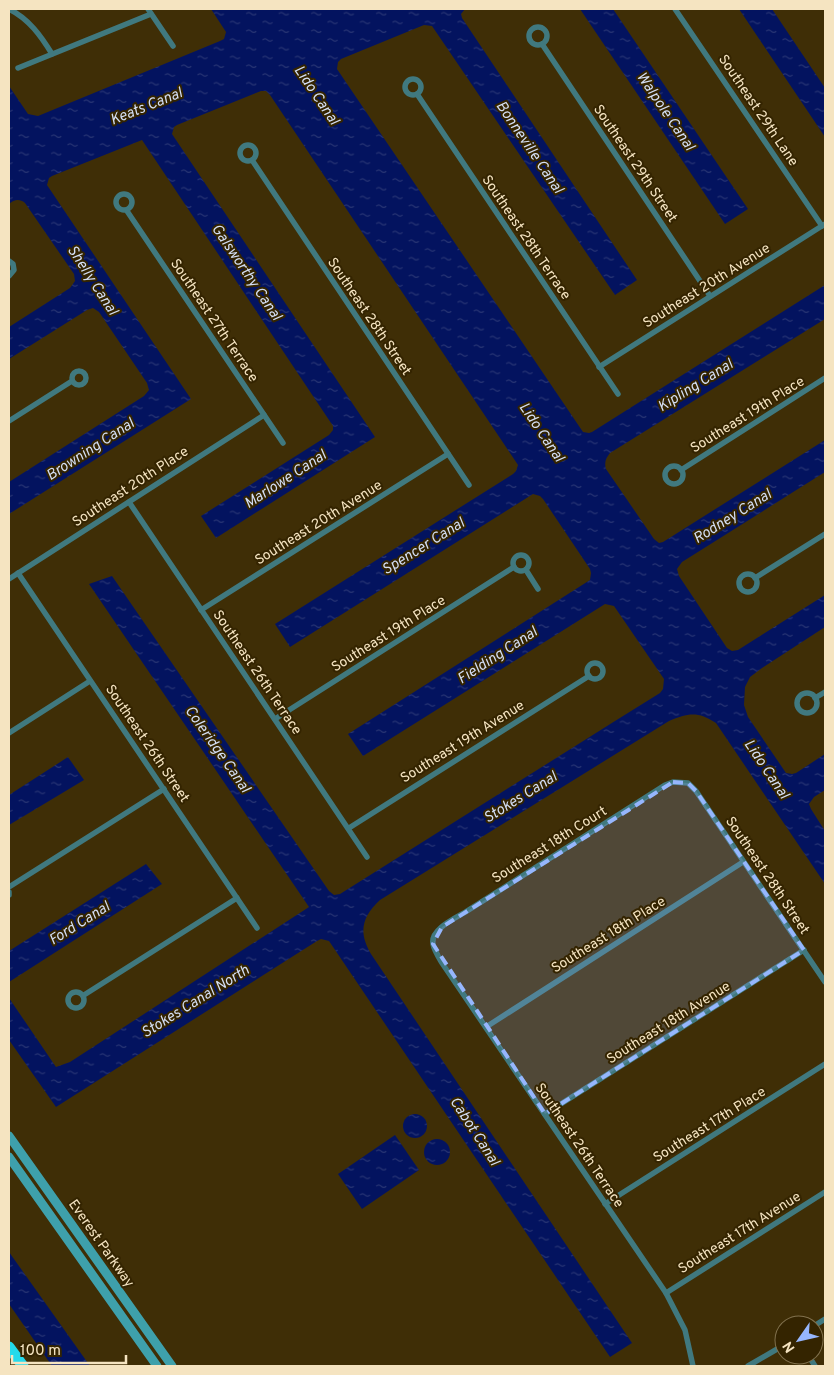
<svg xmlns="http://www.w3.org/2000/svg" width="834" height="1375" viewBox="0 0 834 1375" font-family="Overpass,sans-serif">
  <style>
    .water { fill: url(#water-ripples) }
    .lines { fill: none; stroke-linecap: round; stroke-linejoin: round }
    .street { stroke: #40797f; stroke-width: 5.5 }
    .secondary { stroke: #3ea0ab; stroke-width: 9 }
    .highway { stroke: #24daeb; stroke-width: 11 }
    .marked { fill: #96b6fd; fill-opacity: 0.2; stroke: #96b6fd; stroke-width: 4; stroke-dasharray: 10 6; stroke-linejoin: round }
    .labels { text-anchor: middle; stroke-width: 4; stroke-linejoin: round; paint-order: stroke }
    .street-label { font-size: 14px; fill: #f5e4c1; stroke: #342400 }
    .water-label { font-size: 15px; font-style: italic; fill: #d4dff5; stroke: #342400 }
  </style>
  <defs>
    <pattern id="water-ripples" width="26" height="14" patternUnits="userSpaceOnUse" patternTransform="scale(1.25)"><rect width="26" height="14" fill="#03135f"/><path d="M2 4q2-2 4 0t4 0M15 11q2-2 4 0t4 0" fill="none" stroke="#283574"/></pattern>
  </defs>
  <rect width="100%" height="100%" fill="#3f2e06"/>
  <g class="water">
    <path d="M211,9H465L461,14L462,18L637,280L615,295L432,26L424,25L341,59L338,62L337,69L583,432L589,433L592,432L825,285V319L610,453C606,458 604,462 606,469L654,539L659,543L663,542L825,440V472L682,562L677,569L679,576L727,648L732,651L738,650L825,595V627L762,668L750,677L745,687L744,705L748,717L786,773L792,774L796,773L825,754V790L814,797L809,804L811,809L825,831V884L716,723C698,711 688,713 669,721L380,900C362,917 358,932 371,954L632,1343L610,1357L329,941L321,939L317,941L56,1107L9,1040V998L56,1067L70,1062L309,907L89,584L112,576L329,891L334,895L340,894L615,721L660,693L663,689L664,679L614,606L605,604L363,756L348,734L590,580L591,573L590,569L543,499L540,496L533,494L290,647L275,624L513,474L516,471L518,465L270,95L266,91H261L177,125L174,127L172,134L375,437L216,538L201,516L329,435L333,430V426L142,140L52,176L49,178L47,185L191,399L9,514V482L144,396L149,390L147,383L99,312L93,308L87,310L9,359V327L70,288L75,281L74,274L25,203C19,198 14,200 9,204V86L28,114L38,116L220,41L224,39L226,32Z"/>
    <polygon points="580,9 613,9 748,209 725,224"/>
    <polygon points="739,9 772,9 825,88 825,137"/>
    <polygon points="68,757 84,780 9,825 9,795"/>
    <polygon points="146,864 162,884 9,982 9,951"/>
    <circle cx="415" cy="1126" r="12"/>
    <polygon points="395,1135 419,1170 362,1209 338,1174"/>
    <circle cx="437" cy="1152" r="13"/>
    <polygon points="9,1252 90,1366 52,1366 9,1304"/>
  </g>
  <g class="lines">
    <g class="street">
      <path d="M9,9C29,19 41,36 52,54"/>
      <polyline points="148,9 173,46"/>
      <polyline points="675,9 822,226"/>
      <circle cx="538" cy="36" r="9"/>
      <polyline points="542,44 710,296"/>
      <polyline points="18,68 151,14"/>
      <circle cx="413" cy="87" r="8"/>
      <polyline points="417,94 618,394"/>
      <circle cx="248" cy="153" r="8"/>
      <polyline points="252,160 469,485"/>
      <circle cx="124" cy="202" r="8"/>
      <polyline points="127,211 283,443"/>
      <polyline points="9,261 13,264 14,270 9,276"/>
      <polyline points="599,367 825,224"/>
      <circle cx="79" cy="378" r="7"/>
      <polyline points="9,421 72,381"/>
      <circle cx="674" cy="475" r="9"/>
      <polyline points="681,470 825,378"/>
      <polyline points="129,502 367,857"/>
      <circle cx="521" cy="563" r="8"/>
      <polyline points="526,570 538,589"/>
      <polyline points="18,573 257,928"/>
      <circle cx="748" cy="583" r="9"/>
      <polyline points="755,578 825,534"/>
      <polyline points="9,579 264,415"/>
      <polyline points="201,610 448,454"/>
      <circle cx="595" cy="671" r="8"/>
      <circle cx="807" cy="703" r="10"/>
      <polyline points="815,698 825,692"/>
      <polyline points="275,719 514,567"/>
      <polyline points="9,733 90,681"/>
      <polyline points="349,828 589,676"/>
      <polyline points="9,887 164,789"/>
      <polyline points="9,892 9,895"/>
      <circle cx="76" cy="1000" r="8"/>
      <polyline points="84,995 237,898"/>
      <polyline points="486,1027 743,862"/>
      <polyline points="545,1114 804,950"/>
      <polyline points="605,1204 825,1064"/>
      <polyline points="666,1293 825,1192"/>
      <polyline points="814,1326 825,1319"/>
      <polyline points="808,1355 815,1366"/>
      <path d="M693,1366L685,1330L666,1293L442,963C439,958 434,950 433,944C430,929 456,918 467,911L665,785L673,782L688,783L696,791L825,982"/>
      <polyline points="748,1366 784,1345"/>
    </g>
    <g class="secondary">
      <polyline points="9,1136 172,1366"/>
      <polyline points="9,1157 157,1366"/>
    </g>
    <polyline class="highway" points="9,1347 23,1366"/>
  </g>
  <path class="marked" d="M673,782L688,783L696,791L804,950L545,1114L433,944L442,927Z"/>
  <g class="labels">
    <g class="street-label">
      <text transform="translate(759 110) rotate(56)" y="5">Southeast 29th Lane</text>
      <text transform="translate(636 163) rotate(56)" y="5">Southeast 29th Street</text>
      <text transform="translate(527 237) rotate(56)" y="5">Southeast 28th Terrace</text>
      <text transform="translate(706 285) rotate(-32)" y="5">Southeast 20th Avenue</text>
      <text transform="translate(370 316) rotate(56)" y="5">Southeast 28th Street</text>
      <text transform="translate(215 320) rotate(56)" y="5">Southeast 27th Terrace</text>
      <text transform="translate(747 414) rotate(-32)" y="5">Southeast 19th Place</text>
      <text transform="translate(130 486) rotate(-33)" y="5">Southeast 20th Place</text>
      <text transform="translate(318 522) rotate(-32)" y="5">Southeast 20th Avenue</text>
      <text transform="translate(388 633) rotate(-32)" y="5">Southeast 19th Place</text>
      <text transform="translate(258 672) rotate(56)" y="5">Southeast 26th Terrace</text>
      <text transform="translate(462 741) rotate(-32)" y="5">Southeast 19th Avenue</text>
      <text transform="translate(148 743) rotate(56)" y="5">Southeast 26th Street</text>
      <text transform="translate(549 844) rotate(-32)" y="5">Southeast 18th Court</text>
      <text transform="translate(768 875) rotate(56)" y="5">Southeast 28th Street</text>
      <text transform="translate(608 934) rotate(-32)" y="5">Southeast 18th Place</text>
      <text transform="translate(668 1022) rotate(-32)" y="5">Southeast 18th Avenue</text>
      <text transform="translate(709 1124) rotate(-32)" y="5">Southeast 17th Place</text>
      <text transform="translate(580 1145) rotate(56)" y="5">Southeast 26th Terrace</text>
      <text transform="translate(739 1232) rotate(-32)" y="5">Southeast 17th Avenue</text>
      <text transform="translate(102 1243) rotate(55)" y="5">Everest Parkway</text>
    </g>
    <g class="water-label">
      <text transform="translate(317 95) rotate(56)" y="5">Lido Canal</text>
      <text transform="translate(146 106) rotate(-22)" y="5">Keats Canal</text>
      <text transform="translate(666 111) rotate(56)" y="5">Walpole Canal</text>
      <text transform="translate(530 147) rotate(56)" y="5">Bonneville Canal</text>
      <text transform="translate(247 272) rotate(56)" y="5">Galsworthy Canal</text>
      <text transform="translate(93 280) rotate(57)" y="5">Shelly Canal</text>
      <text transform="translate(695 385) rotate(-32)" y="5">Kipling Canal</text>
      <text transform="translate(542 432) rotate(56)" y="5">Lido Canal</text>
      <text transform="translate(90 449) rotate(-33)" y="5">Browning Canal</text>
      <text transform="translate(285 479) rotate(-33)" y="5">Marlowe Canal</text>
      <text transform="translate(732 516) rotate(-32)" y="5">Rodney Canal</text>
      <text transform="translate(423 546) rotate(-32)" y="5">Spencer Canal</text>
      <text transform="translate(497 655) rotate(-33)" y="5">Fielding Canal</text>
      <text transform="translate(218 749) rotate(55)" y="5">Coleridge Canal</text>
      <text transform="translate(767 769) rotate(56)" y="5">Lido Canal</text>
      <text transform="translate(520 797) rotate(-32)" y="5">Stokes Canal</text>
      <text transform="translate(79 923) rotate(-32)" y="5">Ford Canal</text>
      <text transform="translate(195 1001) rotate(-32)" y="5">Stokes Canal North</text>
      <text transform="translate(475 1131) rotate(57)" y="5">Cabot Canal</text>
    </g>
  </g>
  <rect width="834" height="1375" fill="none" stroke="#f5e4c1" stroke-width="20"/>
  <g transform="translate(799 1340) rotate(236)"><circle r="24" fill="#342400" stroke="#81714d"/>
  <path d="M0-4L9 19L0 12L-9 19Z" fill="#96b6fd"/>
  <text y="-8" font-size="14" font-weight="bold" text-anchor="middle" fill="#f5e4c1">N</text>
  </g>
  <path d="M12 1355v8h114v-8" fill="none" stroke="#f5e4c1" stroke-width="2.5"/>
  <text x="20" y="1355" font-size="15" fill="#f5e4c1" stroke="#342400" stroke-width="4" paint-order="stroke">100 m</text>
</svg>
